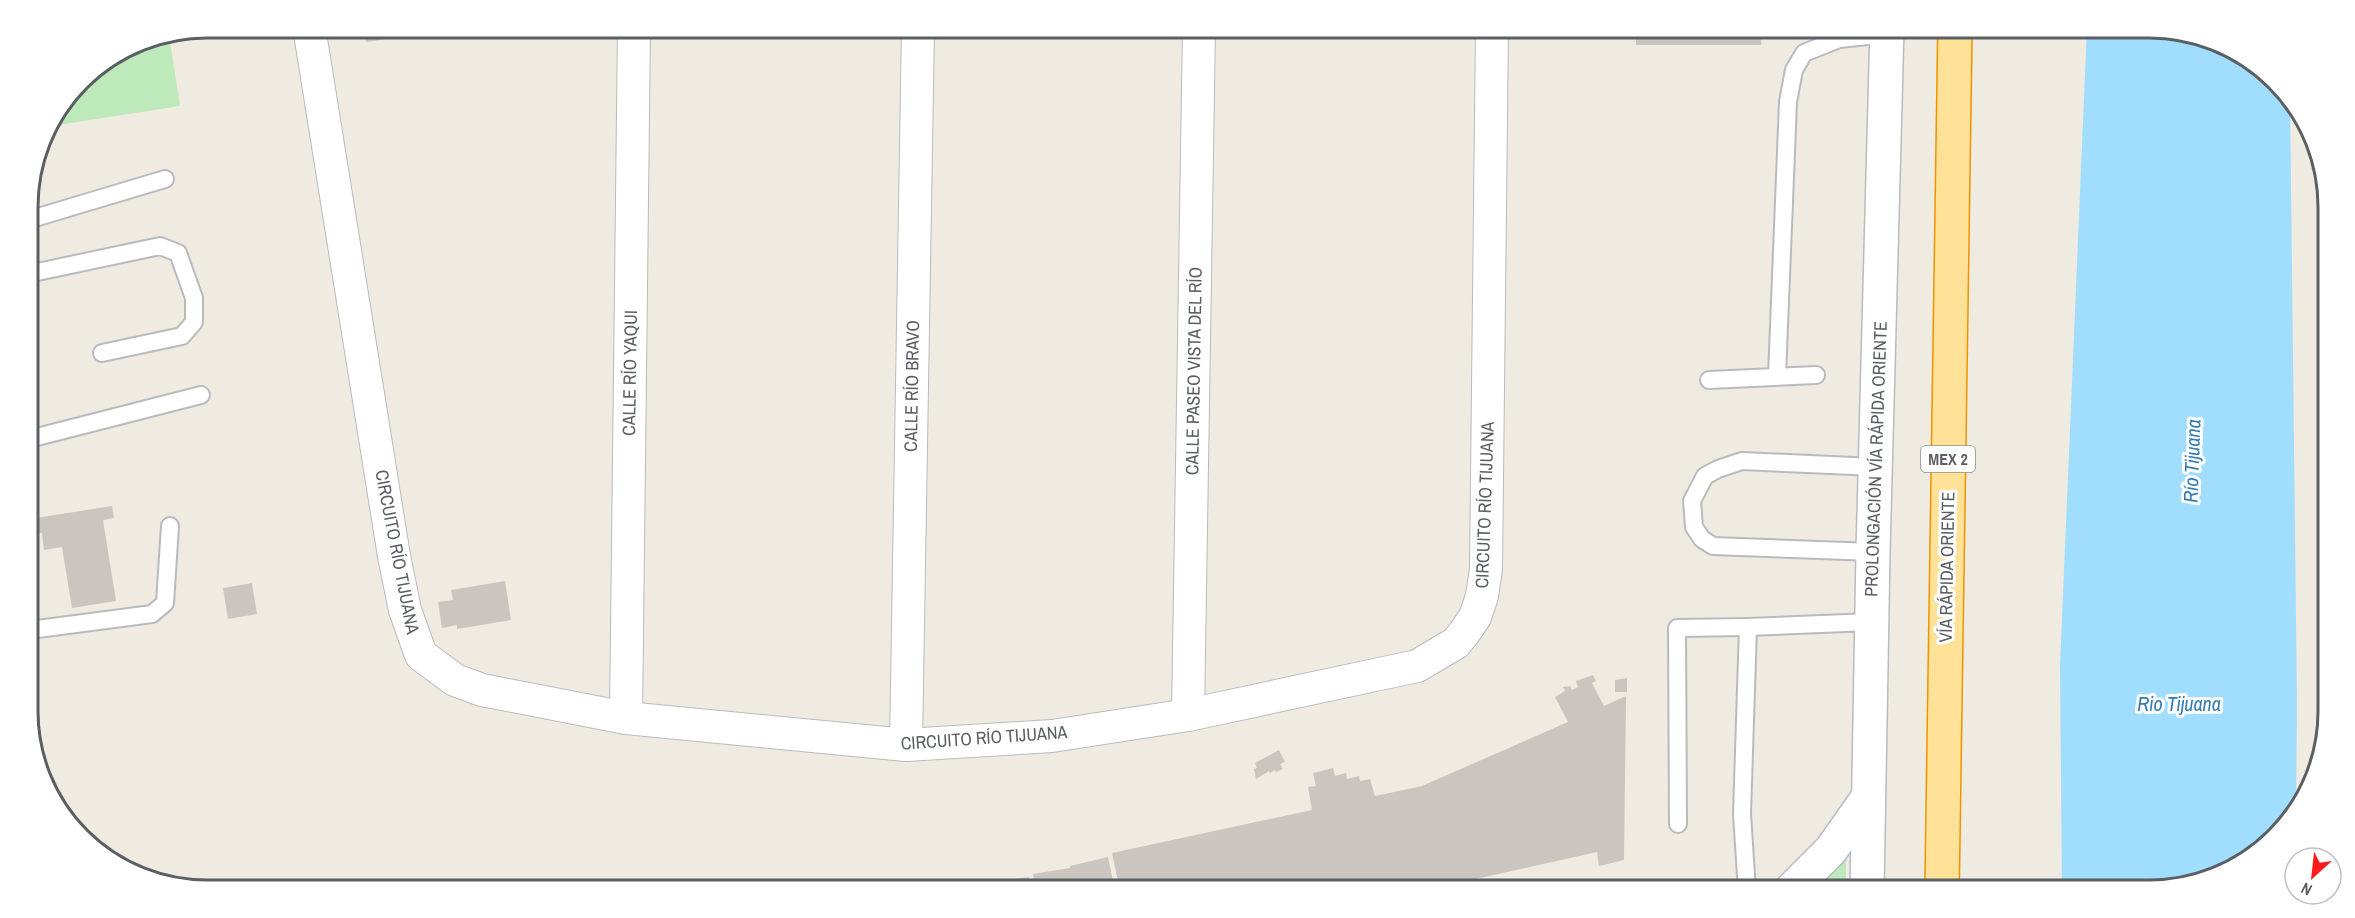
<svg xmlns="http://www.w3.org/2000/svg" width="2355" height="918" viewBox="0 0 2355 918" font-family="'Archivo Narrow',sans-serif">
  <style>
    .green { fill: #bee9bb }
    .water { fill: #a1ddff }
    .building { fill: #cac5be }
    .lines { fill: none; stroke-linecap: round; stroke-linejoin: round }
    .service-casing { stroke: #b7bbc0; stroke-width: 20 }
    .minor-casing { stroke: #b7bbc0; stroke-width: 34 }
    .secondary-casing { stroke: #b7bcc2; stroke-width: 36 }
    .trunk-casing { stroke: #f09300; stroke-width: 36 }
    .service { stroke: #fff; stroke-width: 16 }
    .minor { stroke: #fff; stroke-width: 32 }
    .secondary { stroke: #fff; stroke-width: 33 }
    .trunk { stroke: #ffe197; stroke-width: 33 }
    .labels { text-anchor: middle; stroke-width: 6; stroke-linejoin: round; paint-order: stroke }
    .shield { fill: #fff; stroke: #8c8f92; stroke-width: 1.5 }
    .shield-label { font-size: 16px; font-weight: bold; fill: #5a5f64 }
    .street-label { font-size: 18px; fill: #5a5f64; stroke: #fff }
    .water-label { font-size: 20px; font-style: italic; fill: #317ab2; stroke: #fff }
    .rim { fill: none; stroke: #5a5f64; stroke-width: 3 }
  </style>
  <rect width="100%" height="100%" fill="#efebe1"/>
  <g class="green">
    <polygon points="169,34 180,106 45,127 88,72 138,41"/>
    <polygon points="1846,857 1846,891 1811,891 1818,886"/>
  </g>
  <path class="water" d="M2087,27H2149L2207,37L2284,88L2290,97L2297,704L2296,812C2290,823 2280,831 2272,840C2213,899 2138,891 2062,891L2060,666Z"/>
  <g class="building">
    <polygon points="346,27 413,27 414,35 366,42 364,34 347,37"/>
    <polygon points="1636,27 1762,27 1761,45 1636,45"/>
    <polygon points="112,506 114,518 103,520 116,601 72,608 62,547 44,550 42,533 32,534 30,519"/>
    <polygon points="505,581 511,620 457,629 457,625 442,628 438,602 453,600 451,590"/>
    <polygon points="252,583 257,614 228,619 223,588"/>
    <polygon points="1593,675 1596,681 1592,683 1604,706 1626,696 1624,860 1599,866 1597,852 1422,891 1120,891 1112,853 1312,810 1308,787 1316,786 1313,773 1333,768 1335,776 1346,773 1347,779 1359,776 1360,781 1370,779 1375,796 1422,786 1568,722 1555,697 1565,691 1563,687 1570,686 1572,690 1578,687 1576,681"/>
    <polygon points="1627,678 1627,692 1615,692 1615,680"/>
    <polygon points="1279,750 1285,762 1280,764 1283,769 1276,772 1275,770 1270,773 1269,771 1256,779 1254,769 1257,768 1255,763"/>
    <polygon points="1108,857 1115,891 1036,891 1033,874 1070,868 1070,866"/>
    <polygon points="1029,877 1031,891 999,891 997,881"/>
  </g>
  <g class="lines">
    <defs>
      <g id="service">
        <polyline points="28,220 165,179"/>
        <polyline points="28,274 160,246 178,253 194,298 194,322 182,336 102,353"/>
        <polyline points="1777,376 1788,102 1794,70 1804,53 1839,39 1887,34"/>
        <polyline points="1709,380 1816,375"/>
        <polyline points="29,439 201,395"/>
        <polyline points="1873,552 1713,546 1702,539 1694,527 1692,501 1705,476 1718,469 1742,461 1875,467"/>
        <polyline points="30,630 152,614 165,603 170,526"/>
        <polyline points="1678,824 1677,628 1748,627"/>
        <polyline points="1747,891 1742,814 1748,627 1871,622"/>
      </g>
      <g id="minor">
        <polyline points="309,27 394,556 405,610 421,655 455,680 482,690 626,718 906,745 1052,736 1188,715 1417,666 1456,643 1464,633 1475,617 1482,596 1486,569 1492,27"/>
        <polyline points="1188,715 1199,27"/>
        <polyline points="626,718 634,27"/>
        <polyline points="906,745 918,27"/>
      </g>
      <g id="secondary">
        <polyline points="1790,891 1831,850 1867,799"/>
        <polyline points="1867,891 1873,552 1887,27"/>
      </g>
      <polyline id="trunk" points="1942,891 1955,27"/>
    </defs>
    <use href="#service" class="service-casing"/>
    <use href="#minor" class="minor-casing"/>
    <use href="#secondary" class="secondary-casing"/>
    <use href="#trunk" class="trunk-casing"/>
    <use href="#service" class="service"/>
    <use href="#minor" class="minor"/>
    <use href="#secondary" class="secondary"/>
    <use href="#trunk" class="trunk"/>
  </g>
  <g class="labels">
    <rect class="shield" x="1921" y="446" width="54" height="26" rx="4.5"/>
    <g class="shield-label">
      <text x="1948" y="465">MEX 2</text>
    </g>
    <g class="street-label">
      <text transform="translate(1194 371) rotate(-89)" y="6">CALLE PASEO VISTA DEL RÍO</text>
      <text transform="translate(630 373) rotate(-89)" y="6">CALLE RÍO YAQUI</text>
      <text transform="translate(912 386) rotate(-89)" y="6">CALLE RÍO BRAVO</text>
      <text transform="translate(1876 459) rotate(-88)" y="6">PROLONGACIÓN VÍA RÁPIDA ORIENTE</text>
      <text transform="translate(1485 505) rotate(-88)" y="6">CIRCUITO RÍO TIJUANA</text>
      <text transform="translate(397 552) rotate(79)" y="6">CIRCUITO RÍO TIJUANA</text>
      <text transform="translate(1947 567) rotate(-89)" y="6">VÍA RÁPIDA ORIENTE</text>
      <text transform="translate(984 738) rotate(-4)" y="6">CIRCUITO RÍO TIJUANA</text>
    </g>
    <g class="water-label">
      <text transform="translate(2192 461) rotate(-88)" y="7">Río Tijuana</text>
      <text x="2179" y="711">Rio Tijuana</text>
    </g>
  </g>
  <path d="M0 0H2355V918H0ZM207 38H2149A169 169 0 0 1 2318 207V711A169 169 0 0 1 2149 880H207A169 169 0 0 1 38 711V207A169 169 0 0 1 207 38Z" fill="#fff" fill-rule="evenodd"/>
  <path class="rim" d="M207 38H2149A169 169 0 0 1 2318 207V711A169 169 0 0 1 2149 880H207A169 169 0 0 1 38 711V207A169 169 0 0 1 207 38Z"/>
  <g transform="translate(2313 876) rotate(207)"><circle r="28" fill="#ffffff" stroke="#bdbfc1" stroke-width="1.5"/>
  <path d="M0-4.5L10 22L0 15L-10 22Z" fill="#fc1b1a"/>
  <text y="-9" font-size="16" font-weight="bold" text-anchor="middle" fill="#5a5f64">N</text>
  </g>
</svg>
